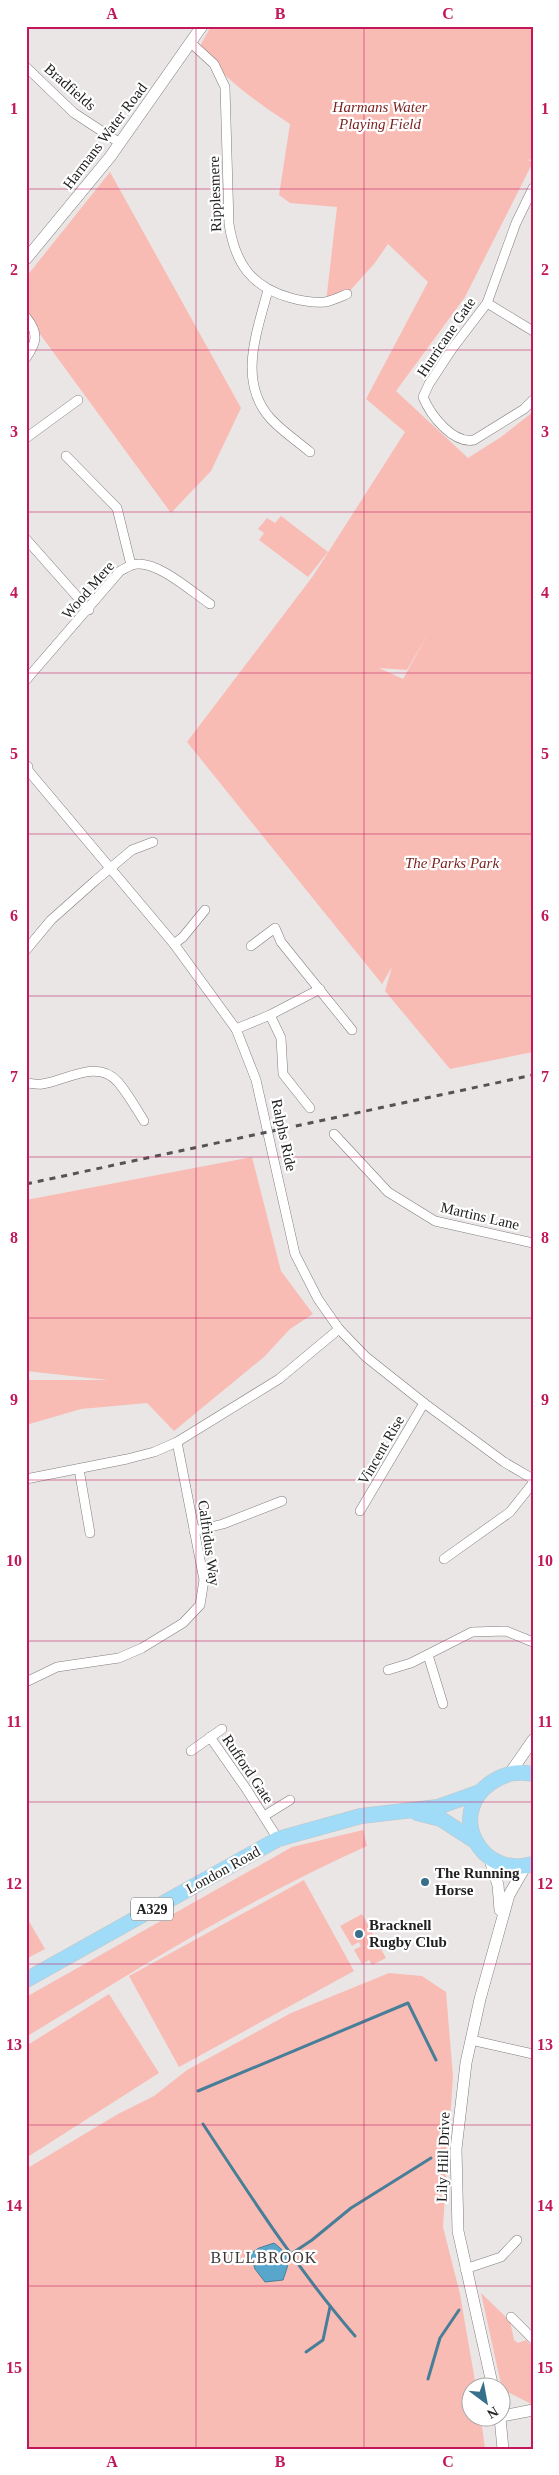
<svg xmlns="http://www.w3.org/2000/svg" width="559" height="2475" viewBox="0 0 559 2475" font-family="Georgia,serif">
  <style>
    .green { fill: #f9bcb5; fill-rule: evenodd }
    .water { fill: #58a6cb; stroke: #487e98 }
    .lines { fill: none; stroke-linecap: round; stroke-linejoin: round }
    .stream { stroke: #487e98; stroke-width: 3 }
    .minor-casing { stroke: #807d7c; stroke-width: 10 }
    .tertiary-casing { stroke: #807d7c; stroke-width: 12 }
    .primary-casing { stroke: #c6c5c5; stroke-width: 16 }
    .minor { stroke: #fff; stroke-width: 9 }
    .tertiary { stroke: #fff; stroke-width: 11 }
    .primary { stroke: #a0dbf7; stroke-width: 15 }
    .rail { stroke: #555353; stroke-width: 3; stroke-dasharray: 6 6; stroke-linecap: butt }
    .grid { fill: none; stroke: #c2185b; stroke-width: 1; stroke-opacity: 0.55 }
    .poi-dot { fill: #386f8a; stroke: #fff; stroke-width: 2 }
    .labels { text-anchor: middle; stroke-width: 4.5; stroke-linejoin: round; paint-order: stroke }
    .shield { fill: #fff; stroke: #646464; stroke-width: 1 }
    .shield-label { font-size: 14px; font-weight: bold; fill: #222121 }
    .street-label { font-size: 15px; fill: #222121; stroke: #fff }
    .park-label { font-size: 15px; font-style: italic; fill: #791f1d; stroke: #fff }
    .poi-label { font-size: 15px; font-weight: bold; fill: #222121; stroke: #fff; text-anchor: start }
    .neighbourhood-label { font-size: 16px; letter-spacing: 1px; fill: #3b3837; stroke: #fff }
    .neatline { fill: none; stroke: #c2185b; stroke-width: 2 }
    .grid-label { font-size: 16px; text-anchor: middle; font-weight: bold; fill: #c2185b }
  </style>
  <rect width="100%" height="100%" fill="#eae6e6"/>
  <g class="green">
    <path d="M211,26H533V159L528,160L533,162L465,297L396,391L468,458L501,437L533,412V1052L450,1069L385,991L392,967L382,984L187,742L313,576L405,432L366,399L428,282L388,244L374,264L347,294L326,302L337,207L290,203L279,195L290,124C256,102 225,79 199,48ZM429,632L403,679L379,668L407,670Z"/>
    <polygon points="110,172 241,408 211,471 171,513 26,315 26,277"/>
    <polygon points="281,516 328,552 308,577 259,540 264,533 258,529 267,518 275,523"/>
    <polygon points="252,1157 281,1271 313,1314 290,1329 264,1357 174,1431 147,1403 81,1409 26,1425 26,1380 108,1380 26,1371 26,1200"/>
    <path d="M363,1830L367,1846C248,1899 137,1969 26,2037V1997L292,1847Z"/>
    <polygon points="304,1880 354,1971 179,2067 129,1976"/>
    <polygon points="362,1914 386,1958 372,1965 369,1960 362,1964 354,1950 361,1946 359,1942 352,1946 340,1926"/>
    <polygon points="26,1916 45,1949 26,1959"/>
    <polygon points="389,1973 422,1976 446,1992 453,2076 443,2227 460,2294 476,2387 472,2388 472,2418 481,2418 485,2449 26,2449 26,2169 118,2114 154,2096 187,2070 291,2013"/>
    <polygon points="109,1994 159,2073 26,2158 26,2046"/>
    <polygon points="481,2293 510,2321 514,2340 518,2343 526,2340 533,2347 533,2405 502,2389"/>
  </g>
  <path class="water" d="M274,2243C292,2257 290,2260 283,2280L265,2282L255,2269L250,2254L259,2248Z"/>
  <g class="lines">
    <g class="stream">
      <polyline points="198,2091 408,2003 436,2060"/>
      <path d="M203,2124C251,2197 298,2270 355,2336"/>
      <polyline points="288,2256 312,2240 351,2208 431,2158"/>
      <polyline points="306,2352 323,2340 330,2307"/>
      <polyline points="428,2379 440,2338 459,2310"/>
    </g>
    <defs>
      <g id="minor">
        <path d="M191,43L214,64L225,87L229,224C235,263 251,287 291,298C302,301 314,303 325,302C332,301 340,297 347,294"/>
        <polyline points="26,67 74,113 120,143"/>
        <path d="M533,188L516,223L487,303L452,349L429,384L423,397C431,416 453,444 474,440L524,409L533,400"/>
        <path d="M268,290C257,332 237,382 271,419C282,431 297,441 310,452"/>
        <polyline points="487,303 533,331"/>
        <path d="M26,317C39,333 37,342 26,358"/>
        <polyline points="26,438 78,400"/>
        <polyline points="66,456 117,508 131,565"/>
        <polyline points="26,539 89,610"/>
        <path d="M26,680L120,571C126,568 131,564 138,564C160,563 192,592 210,604"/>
        <polyline points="26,768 174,944 236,1029 256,1080 295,1254 318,1299 339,1329 366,1357 424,1403 504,1462 533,1479"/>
        <polyline points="174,944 183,937 205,910"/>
        <polyline points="251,946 275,928 281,942 352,1030"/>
        <polyline points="26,950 51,920 96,880 132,850 153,842"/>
        <polyline points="270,1015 281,1038 283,1074 310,1108"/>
        <polyline points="236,1029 270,1015 320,989"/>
        <path d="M26,1083C31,1083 37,1085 42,1084C66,1081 97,1058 118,1082C128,1094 136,1108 144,1121"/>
        <polyline points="334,1134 388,1192 435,1221 533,1243"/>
        <polyline points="79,1469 90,1533"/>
        <polyline points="26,1479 127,1459 154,1452 177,1442 279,1379 339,1329"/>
        <polyline points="360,1511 424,1403"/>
        <polyline points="194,1531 223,1524 282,1501"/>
        <polyline points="444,1559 510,1512 533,1483"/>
        <polyline points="428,1655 443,1704"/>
        <polyline points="388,1670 411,1663 472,1632 506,1631 533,1642"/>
        <polyline points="26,1682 57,1667 119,1658 142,1648 183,1623 200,1605 204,1580 177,1442"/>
        <polyline points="210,1737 247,1790 278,1839"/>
        <polyline points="191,1751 222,1729"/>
        <polyline points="264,1816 290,1800"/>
        <polyline points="471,2040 533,2054"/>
        <polyline points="465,2269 501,2257 517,2240"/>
        <polyline points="511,2317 533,2339"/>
      </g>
      <g id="tertiary">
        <polyline points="26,259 110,157 202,26"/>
        <polyline points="26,767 27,767"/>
        <polyline points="510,1773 533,1740"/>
        <polyline points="489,1857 498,1885 500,1910"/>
        <polyline points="493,2388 458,2231 456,2149 466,2063 480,1999 509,1895 525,1867"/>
        <polyline points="502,2416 533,2410"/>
        <polyline points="500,2418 503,2449"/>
      </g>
      <g id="primary">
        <path d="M533,1774C517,1771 506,1773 492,1782C445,1813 481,1880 533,1864"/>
        <polyline points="417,1813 441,1819 475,1841"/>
        <polyline points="26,1980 278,1839 361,1816 438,1807 480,1792"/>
      </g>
    </defs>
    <use href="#minor" class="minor-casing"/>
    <use href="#tertiary" class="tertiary-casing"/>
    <use href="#primary" class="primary-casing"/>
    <use href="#minor" class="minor"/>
    <use href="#tertiary" class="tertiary"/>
    <use href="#primary" class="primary"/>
    <polyline class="rail" points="26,1184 533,1075"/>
  </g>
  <path class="grid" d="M196,26V2449M364,26V2449M26,189H533M26,350H533M26,512H533M26,673H533M26,834H533M26,996H533M26,1157H533M26,1318H533M26,1480H533M26,1641H533M26,1802H533M26,1964H533M26,2125H533M26,2286H533"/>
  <g class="poi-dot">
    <circle cx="425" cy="1882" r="5"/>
    <circle cx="359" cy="1934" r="5"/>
  </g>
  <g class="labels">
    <rect class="shield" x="131" y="1897.5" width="42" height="23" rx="4"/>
    <g class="shield-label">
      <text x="152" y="1914">A329</text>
    </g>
    <g class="street-label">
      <text transform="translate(70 87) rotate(41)" y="5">Bradfields</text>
      <text transform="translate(105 136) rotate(-53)" y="5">Harmans Water Road</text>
      <text transform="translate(215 194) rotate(-92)" y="5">Ripplesmere</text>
      <text transform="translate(446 337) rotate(-56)" y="5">Hurricane Gate</text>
      <text transform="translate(88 590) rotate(-49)" y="5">Wood Mere</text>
      <text transform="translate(284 1135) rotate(78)" y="5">Ralphs Ride</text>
      <text transform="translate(480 1216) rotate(13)" y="5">Martins Lane</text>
      <text transform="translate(381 1450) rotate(-60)" y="5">Vincent Rise</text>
      <text transform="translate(209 1543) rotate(82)" y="5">Calfridus Way</text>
      <text transform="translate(248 1769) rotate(56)" y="5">Rufford Gate</text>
      <text transform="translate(223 1870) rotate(-29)" y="5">London Road</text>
      <text transform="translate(443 2157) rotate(-88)" y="5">Lily Hill Drive</text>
    </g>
    <g class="park-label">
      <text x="380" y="112">Harmans Water<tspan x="380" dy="17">Playing Field</tspan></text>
      <text x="452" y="868">The Parks Park</text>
    </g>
    <g class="poi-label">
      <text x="435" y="1878">The Running<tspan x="435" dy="17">Horse</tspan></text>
      <text x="369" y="1930">Bracknell<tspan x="369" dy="17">Rugby Club</tspan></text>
    </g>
    <g class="neighbourhood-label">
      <text x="264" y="2263">BULLBROOK</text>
    </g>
  </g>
  <rect width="559" height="2475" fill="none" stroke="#ffffff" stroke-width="55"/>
  <g transform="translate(486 2402) rotate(148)"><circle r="24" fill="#ffffff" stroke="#a7a6a6"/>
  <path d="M0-4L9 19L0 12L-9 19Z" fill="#386f8a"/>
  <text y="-8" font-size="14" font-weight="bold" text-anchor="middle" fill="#222121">N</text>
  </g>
  <rect x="28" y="28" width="504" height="2420" class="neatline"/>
  <g class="grid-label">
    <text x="112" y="19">A</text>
    <text x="280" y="19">B</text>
    <text x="448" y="19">C</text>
    <text x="14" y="114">1</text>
    <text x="545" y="114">1</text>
    <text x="14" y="275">2</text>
    <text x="545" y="275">2</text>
    <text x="14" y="437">3</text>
    <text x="545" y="437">3</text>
    <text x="14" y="598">4</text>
    <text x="545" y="598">4</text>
    <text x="14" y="759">5</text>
    <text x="545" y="759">5</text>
    <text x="14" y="921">6</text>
    <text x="545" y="921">6</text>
    <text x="14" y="1082">7</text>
    <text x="545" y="1082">7</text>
    <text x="14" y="1243">8</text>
    <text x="545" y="1243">8</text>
    <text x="14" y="1405">9</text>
    <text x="545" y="1405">9</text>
    <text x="14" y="1566">10</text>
    <text x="545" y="1566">10</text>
    <text x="14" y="1727">11</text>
    <text x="545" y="1727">11</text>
    <text x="14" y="1889">12</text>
    <text x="545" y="1889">12</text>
    <text x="14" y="2050">13</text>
    <text x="545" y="2050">13</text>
    <text x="14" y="2211">14</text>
    <text x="545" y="2211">14</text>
    <text x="14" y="2373">15</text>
    <text x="545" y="2373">15</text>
    <text x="112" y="2467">A</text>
    <text x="280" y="2467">B</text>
    <text x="448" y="2467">C</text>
  </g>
</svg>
